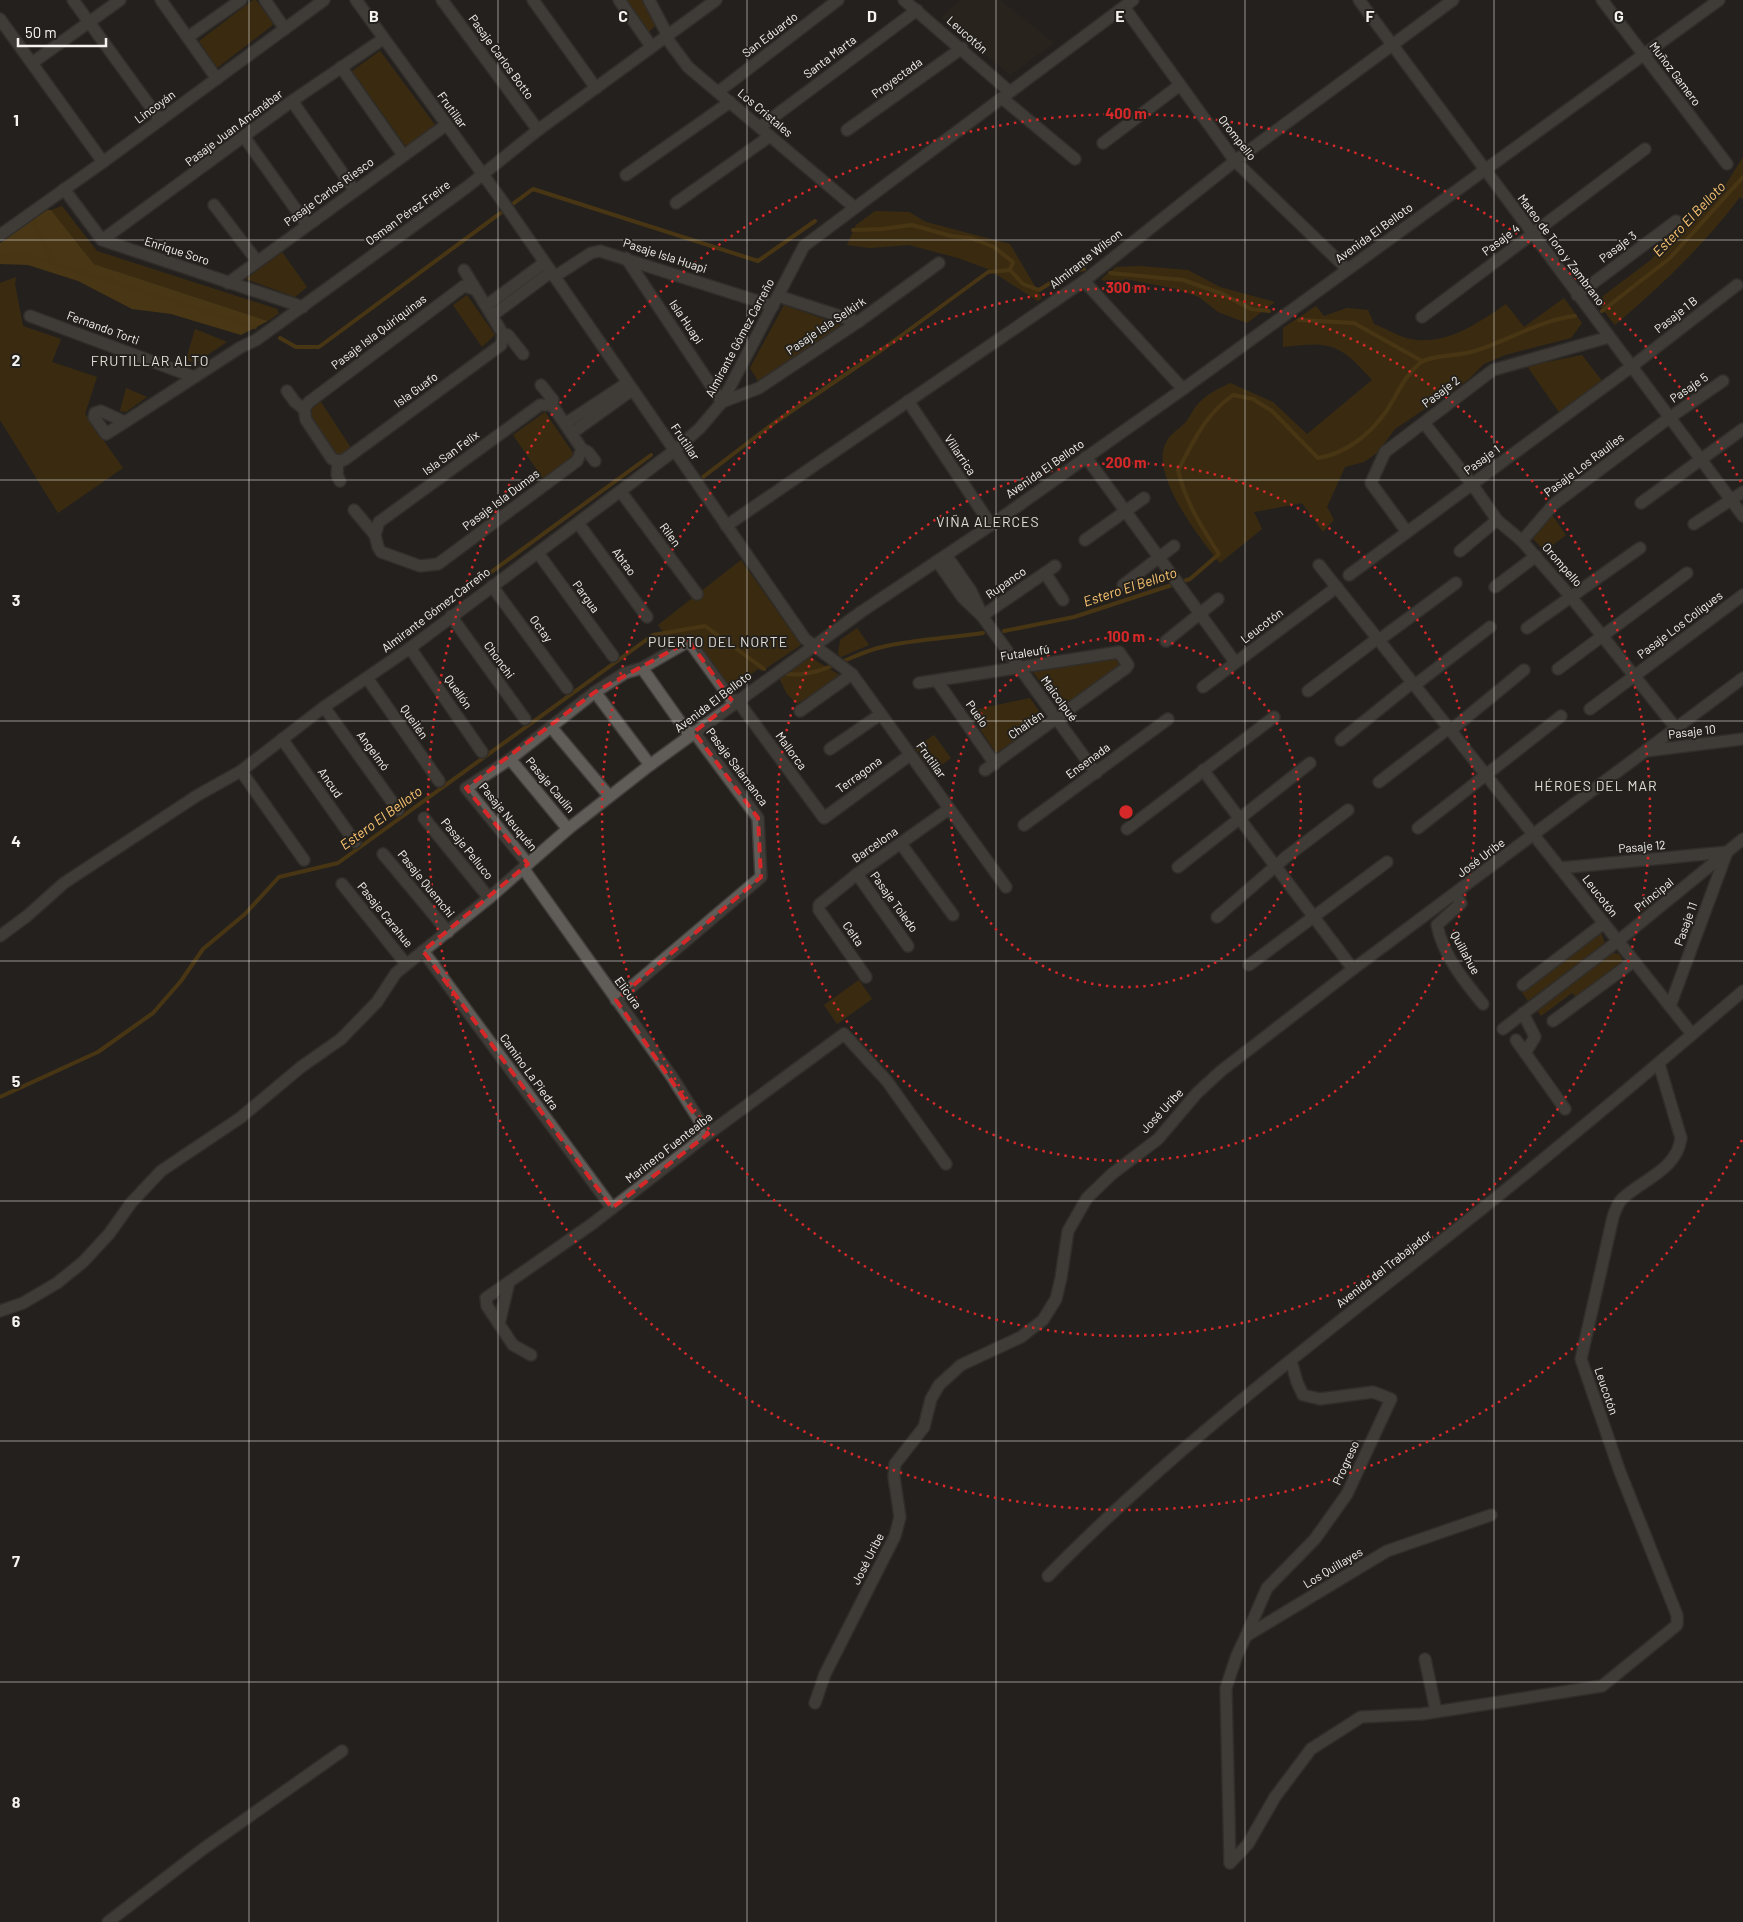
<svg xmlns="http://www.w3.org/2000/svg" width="1743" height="1922" viewBox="0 0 1743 1922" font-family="Barlow,sans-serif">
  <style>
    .built { fill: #2d271d }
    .green { fill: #563900 }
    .forest { fill: #74500b }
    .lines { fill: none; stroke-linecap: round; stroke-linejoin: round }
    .stream { stroke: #724e08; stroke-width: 4 }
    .minor-casing { stroke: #403d3a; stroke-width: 14 }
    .minor { stroke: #605d58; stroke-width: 11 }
    .marked { fill: none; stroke: #d62828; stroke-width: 4; stroke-dasharray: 10 6; stroke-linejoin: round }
    .grid { fill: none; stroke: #f6f4f1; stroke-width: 1; stroke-opacity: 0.55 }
    .ring { fill: none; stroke: #d62828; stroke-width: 2.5; stroke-dasharray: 2.5 5 }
    .labels { text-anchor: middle; stroke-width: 4; stroke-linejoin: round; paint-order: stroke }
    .street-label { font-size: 12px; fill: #f6f4f1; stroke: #24211d }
    .water-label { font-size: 14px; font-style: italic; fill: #ffc772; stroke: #24211d }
    .neighbourhood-label { font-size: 14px; letter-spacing: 1px; fill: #e1ddd7; stroke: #24211d }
    .grid-label { font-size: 16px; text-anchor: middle; font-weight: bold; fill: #f6f4f1; stroke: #24211d; stroke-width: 4; stroke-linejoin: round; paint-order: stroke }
    .centre { fill: #d62828; stroke: #24211d; stroke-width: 2.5 }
    .ring-label { font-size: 15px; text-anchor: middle; font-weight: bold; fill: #d62828; stroke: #24211d; stroke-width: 4; stroke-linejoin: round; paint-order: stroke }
  </style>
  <rect width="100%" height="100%" fill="#24211d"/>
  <polygon class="built" points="960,0 1000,0 1054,43 1010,75 941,17"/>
  <g class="green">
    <polygon points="253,0 256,0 274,24 217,68 199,41"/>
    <polygon points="625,0 643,0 656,25 648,33"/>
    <polygon points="380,51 436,126 407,148 352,71"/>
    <path d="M1743,157V199L1740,197C1704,245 1661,286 1615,325L1600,306L1603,296L1652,259L1676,229L1723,189Z"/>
    <polygon points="62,206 97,251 277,309 279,313 268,321 94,264 51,210"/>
    <polygon points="875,211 909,212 926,222 1010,244 1042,298 1038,301 988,269 958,258 909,245 870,248 847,245 856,225"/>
    <polygon points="282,252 307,287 295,297 246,279"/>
    <polygon points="1139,266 1188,270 1220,287 1275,302 1247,323 1218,312 1199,297 1177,289 1125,279 1112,287 1101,279 1116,267"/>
    <polygon points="16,277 15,284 23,326 61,339 52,362 97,377 85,414 123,468 58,513 0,420 0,283"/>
    <polygon points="467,295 495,335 482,347 453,305"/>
    <path d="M1564,298L1582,323L1571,338L1505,355L1484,364L1468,380L1395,429L1377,453L1364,462L1345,467L1327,507L1334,520L1323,532L1302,503L1254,512L1262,529L1220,563C1201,540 1151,476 1165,445C1169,434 1177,431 1185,423C1190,417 1193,409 1198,404C1207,394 1218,389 1230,383L1273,402L1307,434L1372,380C1340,344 1331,341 1283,347V328L1316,306L1324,316L1347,308L1368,310L1374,324C1385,328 1396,335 1406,338C1443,348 1477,324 1506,304L1524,327Z"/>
    <polygon points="784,305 843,326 758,381 750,368"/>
    <polygon points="195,329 227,342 195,363 186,360"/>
    <polygon points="1582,355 1602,381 1559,412 1527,366"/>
    <polygon points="126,388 147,397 126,412 120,411"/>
    <polygon points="319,399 351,448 341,456 335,455 308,411"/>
    <polygon points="545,412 575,456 544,480 513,435"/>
    <polygon points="1552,515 1566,535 1545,551 1533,539"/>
    <polygon points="741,560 801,645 762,671 758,669 733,688 729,686 690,634 673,645 658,625"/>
    <polygon points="857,628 869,645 841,657 838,654 840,640"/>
    <polygon points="810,657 841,676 797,704 787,694 779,678"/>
    <polygon points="1116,658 1121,662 1120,667 1060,709 1033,672"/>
    <polygon points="1030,698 1045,720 996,753 968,711"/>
    <polygon points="934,735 951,758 932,772 915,748"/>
    <polygon points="1596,933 1601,933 1605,943 1528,1001 1521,991"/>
    <polygon points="1612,953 1619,954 1623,961 1576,997 1572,993 1541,1016 1536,1009"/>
    <polygon points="859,980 872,999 837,1024 824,1005"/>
  </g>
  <polygon class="forest" points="41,210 51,210 94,264 268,321 241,335 171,314 132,309 78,281 28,265 0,264 0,243"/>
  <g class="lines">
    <g class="stream">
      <polyline points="34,222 52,263"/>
      <polyline points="853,230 882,229 912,225 951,236 971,238 994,247 1013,262 1010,270 1023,284 1039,290 1068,272 1084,269"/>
      <polyline points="0,256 34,257 255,327"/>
      <polyline points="1110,273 1183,280 1223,294 1251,309 1269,311"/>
      <polyline points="1602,311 1670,258 1743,177"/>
      <polyline points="1299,320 1354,323 1422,361"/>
      <polyline points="280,338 296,347 319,347 533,189 758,261 815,221"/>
      <polyline points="703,477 774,423 883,349 988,272 1010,270"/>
      <polyline points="468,589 651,455"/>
      <path d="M1004,631L1074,617L1190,579L1219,554C1202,528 1185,501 1178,470C1195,439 1204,416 1233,395L1253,399L1272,411L1318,458C1345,454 1369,435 1385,413C1397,396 1403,377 1420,363C1429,355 1458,356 1471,352C1507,342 1538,320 1575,316"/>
      <path d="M787,674C821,678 850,654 882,647C915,639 950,638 983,633"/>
      <polyline points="0,1097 98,1052 153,1013 181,981 203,949 245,914 279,877 338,863 653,635 705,626 764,669"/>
    </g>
    <defs>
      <g id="minor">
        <polyline points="73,0 160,120"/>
        <polyline points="161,0 217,79"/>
        <polyline points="265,0 285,29"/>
        <polyline points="356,0 503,202 805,639 852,674 1006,887"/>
        <polyline points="442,0 538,130"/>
        <polyline points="533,0 596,88"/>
        <polyline points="619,0 651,46"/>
        <polyline points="649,0 667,34"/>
        <polyline points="904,0 1010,92"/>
        <polyline points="1359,0 1743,516"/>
        <polyline points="1602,0 1727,164"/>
        <polyline points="1124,7 1235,161 1347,269"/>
        <polyline points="0,19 103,162"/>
        <polyline points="665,36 688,67 854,207"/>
        <polyline points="188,37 241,0"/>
        <polyline points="32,63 120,0"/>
        <polyline points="341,67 403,155"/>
        <polyline points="718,92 838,0"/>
        <polyline points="1002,98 1075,159"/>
        <polyline points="292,101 355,191"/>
        <polyline points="760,127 917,10"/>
        <polyline points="847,130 962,48"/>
        <polyline points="245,138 307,225"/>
        <polyline points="1103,143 1180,85"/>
        <polyline points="626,175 730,102"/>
        <polyline points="64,189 102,240 303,307"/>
        <polyline points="676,203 770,136"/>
        <polyline points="214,205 257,261"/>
        <polyline points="0,235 103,162 324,0"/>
        <polyline points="102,240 292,101 383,39"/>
        <polyline points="626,258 722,402 759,388 858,322 939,263"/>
        <polyline points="464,270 503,334 508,335 523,354"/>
        <polyline points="554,277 591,253 600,251 773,306"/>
        <polyline points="1084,281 1183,389"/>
        <polyline points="228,283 446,125"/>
        <polyline points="1577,295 1676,221"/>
        <polyline points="778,296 858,322"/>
        <polyline points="487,305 544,263"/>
        <polyline points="493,315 551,272"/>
        <polyline points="30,316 194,377"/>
        <polyline points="1422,317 1645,149"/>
        <polyline points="541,385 553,400 552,405 582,449 588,452 595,461"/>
        <polyline points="287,391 295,402 304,409 306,420 332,459 338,461 337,475 340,481"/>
        <polyline points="908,401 991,525"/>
        <polyline points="304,409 309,402 464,286 474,289"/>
        <polyline points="125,422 101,411 95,413 94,417 106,434 125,422 241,347 256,340 467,187 538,130 716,0"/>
        <polyline points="566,423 627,383"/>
        <polyline points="1424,423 1472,484 1497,520 1522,541 1571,597 1676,728"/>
        <polyline points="572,433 632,390"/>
        <polyline points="1086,457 1235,662"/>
        <polyline points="338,461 344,460 501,345 503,334"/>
        <polyline points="621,492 697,594"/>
        <polyline points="1641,503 1743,429"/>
        <polyline points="354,510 375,535 378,547 381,552 420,566 438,564 577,461 582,449"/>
        <polyline points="578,523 647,617"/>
        <polyline points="1694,524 1743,492"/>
        <polyline points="726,526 1084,281 1235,161 1453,0"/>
        <polyline points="1407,532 1371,483 1385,452 1493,370 1609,337"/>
        <polyline points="375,535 379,522 540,405 552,405"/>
        <polyline points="1085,540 1144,498"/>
        <polyline points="1522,541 1554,504 1669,418 1723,381"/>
        <polyline points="1460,551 1497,520"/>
        <polyline points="538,553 613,656"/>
        <polyline points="946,555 971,591 980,610"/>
        <polyline points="937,561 963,598 982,616 1096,773"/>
        <polyline points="1319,565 1692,1034"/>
        <polyline points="1045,573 1063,600"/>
        <polyline points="1349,575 1631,367 1737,285"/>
        <polyline points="1123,585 1174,546"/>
        <polyline points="492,586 567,688"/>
        <polyline points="1495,587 1536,556"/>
        <polyline points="451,616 525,719"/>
        <polyline points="982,616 1055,566"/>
        <polyline points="1527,628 1640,548"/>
        <polyline points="1379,640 1456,583"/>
        <polyline points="1166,641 1218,599"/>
        <polyline points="410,648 482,752"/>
        <polyline points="642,668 690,736"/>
        <polyline points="1558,669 1687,573"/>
        <polyline points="367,678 439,781"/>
        <polyline points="937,681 995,764"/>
        <polyline points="919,683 1119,652 1128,665 1126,668 985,770"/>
        <polyline points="1415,685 1490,627"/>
        <polyline points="1203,687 1337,587"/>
        <polyline points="1308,691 1378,638"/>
        <polyline points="595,692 650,765"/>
        <polyline points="737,700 824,818 910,755"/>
        <polyline points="324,707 398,810"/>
        <polyline points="1590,709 1743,595"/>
        <polyline points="800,711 852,674"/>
        <polyline points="551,727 609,796"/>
        <polyline points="1451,730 1524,670"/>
        <polyline points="282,739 355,842"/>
        <polyline points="1341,740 1413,682"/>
        <polyline points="830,749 881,714"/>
        <polyline points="1646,751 1743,739"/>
        <polyline points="510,759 568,829"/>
        <polyline points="1203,770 1353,969"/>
        <polyline points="241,771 304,860"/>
        <polyline points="1379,782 1449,728"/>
        <polyline points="424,818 489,898"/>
        <polyline points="1024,825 1168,719"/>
        <polyline points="1418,828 1561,716"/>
        <polyline points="1127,829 1274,717"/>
        <polyline points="901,844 953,915"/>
        <polyline points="383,854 448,932"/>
        <polyline points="528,864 466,788 510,759 595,692 625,673 642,668 689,641 733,702"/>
        <polyline points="1178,867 1310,763"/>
        <polyline points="523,868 672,1077 708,1134"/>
        <polyline points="1560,868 1727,852 1670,1006"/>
        <polyline points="857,874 908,946"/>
        <polyline points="342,884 406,964"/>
        <path d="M1455,895L1461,903L1437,925C1443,955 1464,981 1483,1004"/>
        <polyline points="1217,917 1286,857 1348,810"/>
        <polyline points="0,936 27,916 64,883 198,795 241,771 324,707 410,648 674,451 700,428 722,402 804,246 1133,0"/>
        <polyline points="423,951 612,1208"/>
        <polyline points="1249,965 1387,862"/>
        <polyline points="866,977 819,910 819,905 857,874 949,809"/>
        <polyline points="1523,985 1604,923"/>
        <polyline points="616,1000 761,877 758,818 694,732"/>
        <polyline points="1523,1013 1535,1037 1525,1053"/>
        <polyline points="1553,1021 1634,961"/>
        <polyline points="1503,1029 1618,941 1743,839"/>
        <polyline points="1516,1040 1565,1109"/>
        <polyline points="0,1311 23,1303 57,1283 83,1262 109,1234 131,1203 161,1171 240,1118 301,1067 341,1039 377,1002 396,973 489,898 568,829 650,765 861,612 991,525 1183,389 1719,0"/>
        <polyline points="499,1324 509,1282"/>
        <polyline points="531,1355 513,1345 487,1306 486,1298 592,1224 708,1134 844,1034 887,1081 946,1164"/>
        <path d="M1048,1576C1169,1452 1308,1346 1444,1239C1546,1159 1645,1075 1743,991"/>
        <polyline points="1246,1636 1267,1588 1315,1539 1347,1494 1391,1399 1373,1392 1320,1399 1303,1395 1297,1382 1291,1361"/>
        <polyline points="1425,1659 1436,1711"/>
        <polyline points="815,1703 825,1674 895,1536 900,1517 894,1477 895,1464 924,1427 931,1399 939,1385 961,1365 1021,1337 1043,1320 1056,1299 1061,1278 1068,1231 1087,1198 1112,1174 1158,1139 1197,1093 1221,1071 1353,969 1743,678"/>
        <path d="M1230,1863L1248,1844L1275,1797L1311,1749L1361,1717L1422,1714L1602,1686L1677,1625V1615L1620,1472L1581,1359L1613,1217C1615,1211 1618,1203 1622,1199C1643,1179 1677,1170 1681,1138L1659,1064"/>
        <polyline points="1230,1863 1226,1688 1237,1655 1246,1636 1387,1551 1491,1515"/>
        <polyline points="108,1922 203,1849 342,1751"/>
      </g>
    </defs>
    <use href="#minor" class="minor-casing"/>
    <use href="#minor" class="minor"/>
  </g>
  <path d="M0 0H1743V1922H0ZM689,641L733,702L694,732L758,818L761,877L616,1000L708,1134L612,1208L423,951L528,864L466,788L595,692Z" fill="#24211d" fill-opacity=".55" fill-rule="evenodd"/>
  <path class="marked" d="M689,641L733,702L694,732L758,818L761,877L616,1000L708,1134L612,1208L423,951L528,864L466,788L595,692Z"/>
  <path class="grid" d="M249,0V1922M498,0V1922M747,0V1922M996,0V1922M1245,0V1922M1494,0V1922M0,240H1743M0,480H1743M0,721H1743M0,961H1743M0,1201H1743M0,1441H1743M0,1682H1743"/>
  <g class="ring">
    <circle cx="1126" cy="812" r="175"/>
    <circle cx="1126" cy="812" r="349"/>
    <circle cx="1126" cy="812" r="524"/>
    <path d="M1742 1140A698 698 0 1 1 1742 484"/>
  </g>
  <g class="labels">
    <g class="street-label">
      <text transform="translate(770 35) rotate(-37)" y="4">San Eduardo</text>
      <text transform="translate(967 35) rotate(41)" y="4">Leucotón</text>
      <text transform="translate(501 57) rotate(54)" y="4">Pasaje Carlos Botto</text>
      <text transform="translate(830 57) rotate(-37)" y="4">Santa Marta</text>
      <text transform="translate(1675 74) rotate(53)" y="4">Muñoz Gamero</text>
      <text transform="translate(897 78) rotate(-36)" y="4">Proyectada</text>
      <text transform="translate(155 107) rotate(-36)" y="4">Lincoyán</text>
      <text transform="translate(452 110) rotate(54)" y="4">Frutillar</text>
      <text transform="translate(765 113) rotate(40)" y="4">Los Cristales</text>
      <text transform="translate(234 128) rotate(-37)" y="4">Pasaje Juan Amenábar</text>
      <text transform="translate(1237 138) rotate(52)" y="4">Orompello</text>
      <text transform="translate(329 192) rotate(-36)" y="4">Pasaje Carlos Riesco</text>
      <text transform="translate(408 213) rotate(-36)" y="4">Osman Pérez Freire</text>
      <text transform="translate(1374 233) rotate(-36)" y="4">Avenida El Belloto</text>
      <text transform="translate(1501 240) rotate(-37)" y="4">Pasaje 4</text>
      <text transform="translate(1618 247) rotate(-37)" y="4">Pasaje 3</text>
      <text transform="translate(1561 250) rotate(53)" y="4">Mateo de Toro y Zambrano</text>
      <text transform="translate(177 251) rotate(18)" y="4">Enrique Soro</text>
      <text transform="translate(665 256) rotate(18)" y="4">Pasaje Isla Huapi</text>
      <text transform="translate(1086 259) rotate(-38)" y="4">Almirante Wilson</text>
      <text transform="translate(1676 315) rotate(-38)" y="4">Pasaje 1 B</text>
      <text transform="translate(686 322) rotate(56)" y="4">Isla Huapi</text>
      <text transform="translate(826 326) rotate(-34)" y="4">Pasaje Isla Selkirk</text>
      <text transform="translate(103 328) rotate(20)" y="4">Fernando Torti</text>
      <text transform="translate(379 332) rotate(-37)" y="4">Pasaje Isla Quiriquinas</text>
      <text transform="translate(740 338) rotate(-62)" y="4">Almirante Gómez Carreño</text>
      <text transform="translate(1689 388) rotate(-34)" y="4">Pasaje 5</text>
      <text transform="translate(416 390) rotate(-36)" y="4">Isla Guafo</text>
      <text transform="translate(1441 392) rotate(-37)" y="4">Pasaje 2</text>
      <text transform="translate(685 442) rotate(56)" y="4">Frutillar</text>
      <text transform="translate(451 453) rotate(-36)" y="4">Isla San Felix</text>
      <text transform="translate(960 455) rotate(56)" y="4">Villarrica</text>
      <text transform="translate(1482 460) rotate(-36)" y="4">Pasaje 1</text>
      <text transform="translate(1584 465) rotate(-37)" y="4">Pasaje Los Raulies</text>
      <text transform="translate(1045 469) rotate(-35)" y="4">Avenida El Belloto</text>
      <text transform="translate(501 500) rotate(-37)" y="4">Pasaje Isla Dumas</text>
      <text transform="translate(670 535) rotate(53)" y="4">Rilen</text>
      <text transform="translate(624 562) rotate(54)" y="4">Abtao</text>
      <text transform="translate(1562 565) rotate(49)" y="4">Orompello</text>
      <text transform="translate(1006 583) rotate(-35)" y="4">Rupanco</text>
      <text transform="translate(586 597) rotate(54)" y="4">Pargua</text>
      <text transform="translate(436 610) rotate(-37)" y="4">Almirante Gómez Carreño</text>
      <text transform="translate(1680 625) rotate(-37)" y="4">Pasaje Los Coligues</text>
      <text transform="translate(1262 626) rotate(-37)" y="4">Leucotón</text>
      <text transform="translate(541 629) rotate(54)" y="4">Octay</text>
      <text transform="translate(1025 653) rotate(-9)" y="4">Futaleufú</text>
      <text transform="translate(499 660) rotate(54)" y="4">Chonchi</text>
      <text transform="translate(458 692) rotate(55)" y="4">Quellón</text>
      <text transform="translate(1059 699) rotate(54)" y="4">Maicolpué</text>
      <text transform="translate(713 702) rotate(-37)" y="4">Avenida El Belloto</text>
      <text transform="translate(977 714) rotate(55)" y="4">Puelo</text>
      <text transform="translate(414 722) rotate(55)" y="4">Queilén</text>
      <text transform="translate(1026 725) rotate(-35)" y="4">Chaitén</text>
      <text transform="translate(1692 732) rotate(-7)" y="4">Pasaje 10</text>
      <text transform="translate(373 751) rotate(54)" y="4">Angelmó</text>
      <text transform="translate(791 751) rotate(54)" y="4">Mallorca</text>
      <text transform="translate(931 760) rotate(54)" y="4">Frutillar</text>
      <text transform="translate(1088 761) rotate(-36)" y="4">Ensenada</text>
      <text transform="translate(737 767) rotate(53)" y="4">Pasaje Salamanca</text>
      <text transform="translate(859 775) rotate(-36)" y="4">Terragona</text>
      <text transform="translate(330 783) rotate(55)" y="4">Ancud</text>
      <text transform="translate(550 785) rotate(50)" y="4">Pasaje Caulín</text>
      <text transform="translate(508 817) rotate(51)" y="4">Pasaje Neuquén</text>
      <text transform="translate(875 845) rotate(-35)" y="4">Barcelona</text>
      <text transform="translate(1642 847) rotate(-5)" y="4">Pasaje 12</text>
      <text transform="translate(467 849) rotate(51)" y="4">Pasaje Pelluco</text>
      <text transform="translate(1481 858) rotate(-37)" y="4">José Uribe</text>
      <text transform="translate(426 884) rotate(51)" y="4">Pasaje Quemchi</text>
      <text transform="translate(1654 895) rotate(-39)" y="4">Principal</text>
      <text transform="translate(1600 896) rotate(52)" y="4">Leucotón</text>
      <text transform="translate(894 902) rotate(54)" y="4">Pasaje Toledo</text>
      <text transform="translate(385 915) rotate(51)" y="4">Pasaje Carahue</text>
      <text transform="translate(1686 924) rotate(-70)" y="4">Pasaje 11</text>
      <text transform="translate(853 934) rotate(55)" y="4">Celta</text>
      <text transform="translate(1465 953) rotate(61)" y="4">Quillahue</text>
      <text transform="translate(628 993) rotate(54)" y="4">Elicura</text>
      <text transform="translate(529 1072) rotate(54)" y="4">Camino La Piedra</text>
      <text transform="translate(1162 1111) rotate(-47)" y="4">José Uribe</text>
      <text transform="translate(669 1148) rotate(-38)" y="4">Marinero Fuentealba</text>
      <text transform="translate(1384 1269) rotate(-38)" y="4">Avenida del Trabajador</text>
      <text transform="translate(1606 1391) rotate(71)" y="4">Leucotón</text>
      <text transform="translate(1346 1463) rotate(-65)" y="4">Progreso</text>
      <text transform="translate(868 1559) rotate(-63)" y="4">José Uribe</text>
      <text transform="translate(1333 1568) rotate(-31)" y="4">Los Quillayes</text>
    </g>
    <g class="water-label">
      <text transform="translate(1689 219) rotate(-46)" y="5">Estero El Belloto</text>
      <text transform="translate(1130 587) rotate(-18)" y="5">Estero El Belloto</text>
      <text transform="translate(381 818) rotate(-36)" y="5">Estero El Belloto</text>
    </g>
    <g class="neighbourhood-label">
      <text x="150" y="366">FRUTILLAR ALTO</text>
      <text x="988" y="527">VIÑA ALERCES</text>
      <text x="718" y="647">PUERTO DEL NORTE</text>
      <text x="1596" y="791">HÉROES DEL MAR</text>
    </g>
  </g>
  <g class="grid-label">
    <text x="374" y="22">B</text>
    <text x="623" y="22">C</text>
    <text x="872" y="22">D</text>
    <text x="1120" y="22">E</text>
    <text x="1370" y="22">F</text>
    <text x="1619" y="22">G</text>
    <text x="16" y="126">1</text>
    <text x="16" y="366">2</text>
    <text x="16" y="606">3</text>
    <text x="16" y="847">4</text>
    <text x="16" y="1087">5</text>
    <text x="16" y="1327">6</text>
    <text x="16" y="1567">7</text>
    <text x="16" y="1808">8</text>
  </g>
  <circle cx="1126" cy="812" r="8" class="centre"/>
  <g class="ring-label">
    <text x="1126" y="119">400 m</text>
    <text x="1126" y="293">300 m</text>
    <text x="1126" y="468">200 m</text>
    <text x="1126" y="642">100 m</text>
  </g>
  <path d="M18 38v8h88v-8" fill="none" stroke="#f6f4f1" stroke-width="2.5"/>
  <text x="25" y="38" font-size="15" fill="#f6f4f1" stroke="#24211d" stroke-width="4" paint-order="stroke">50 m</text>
</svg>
